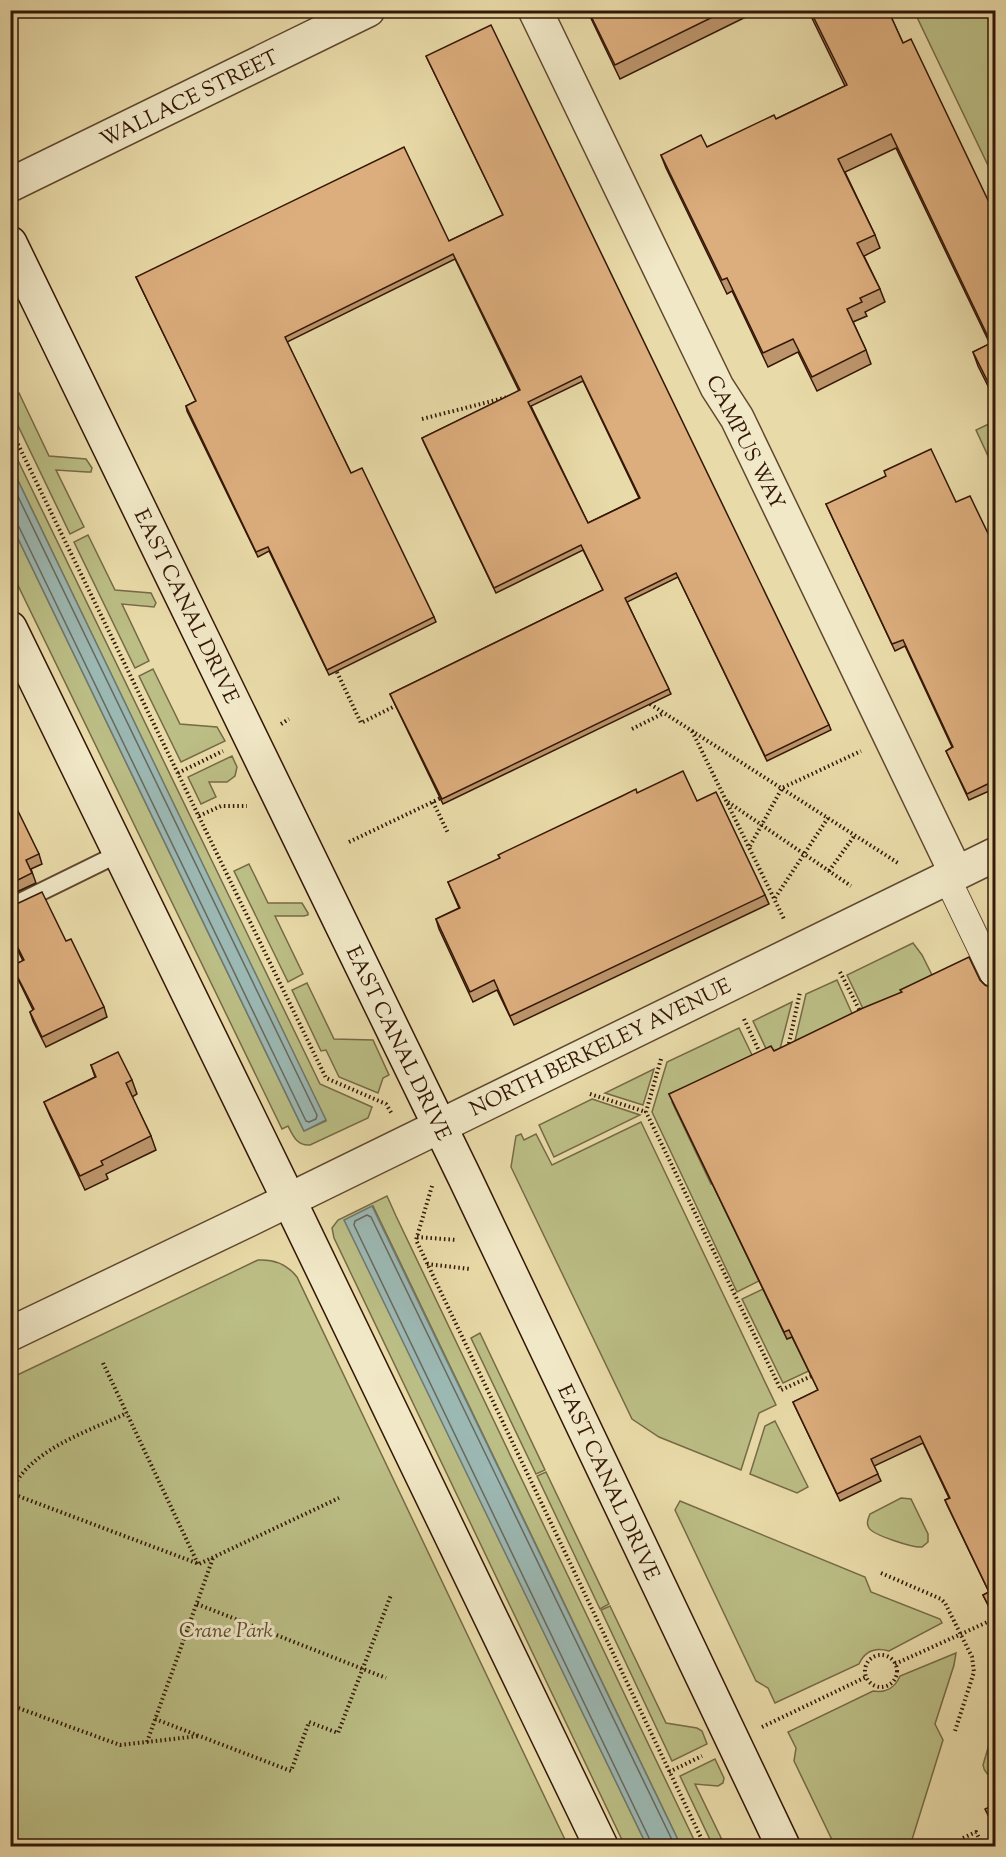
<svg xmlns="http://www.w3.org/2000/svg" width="1006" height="1857" viewBox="0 0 1006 1857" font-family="'Sorts Mill Goudy',serif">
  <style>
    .green { fill: #bbbe85; stroke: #776a46; stroke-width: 1.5 }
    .water { fill: #9cb8b3; stroke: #72786e; stroke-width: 1.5 }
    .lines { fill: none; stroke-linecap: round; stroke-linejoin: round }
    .shore { stroke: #68685c; stroke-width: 1.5 }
    .service-casing { stroke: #60482f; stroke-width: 20 }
    .pedestrian-casing { stroke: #60482f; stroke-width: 28 }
    .minor-casing { stroke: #60482f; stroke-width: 36 }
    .tertiary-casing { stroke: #60482f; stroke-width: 36 }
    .secondary-casing { stroke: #331706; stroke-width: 36 }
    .path { stroke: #331706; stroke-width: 4; stroke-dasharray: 1.5 3; stroke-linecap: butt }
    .service { stroke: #f1e8c7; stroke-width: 16 }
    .pedestrian { stroke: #f1e8c7; stroke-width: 26 }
    .minor { stroke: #f1e8c7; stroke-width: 33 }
    .tertiary { stroke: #f1e8c7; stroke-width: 33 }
    .secondary { stroke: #f1e8c7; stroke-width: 33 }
    .wall { fill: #bd956c; stroke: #331706; stroke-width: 1.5; fill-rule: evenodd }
    .building { fill: #dcad7d; stroke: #331706; stroke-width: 1.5; fill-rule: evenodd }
    .labels { text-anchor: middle; stroke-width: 6; stroke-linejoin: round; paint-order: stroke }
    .street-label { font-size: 21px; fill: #331706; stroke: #f1e8c7 }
    .park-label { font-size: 21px; font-style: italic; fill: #5c492c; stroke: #f1e8c7 }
  </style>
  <rect width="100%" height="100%" fill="#e9dba9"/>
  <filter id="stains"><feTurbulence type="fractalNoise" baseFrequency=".00333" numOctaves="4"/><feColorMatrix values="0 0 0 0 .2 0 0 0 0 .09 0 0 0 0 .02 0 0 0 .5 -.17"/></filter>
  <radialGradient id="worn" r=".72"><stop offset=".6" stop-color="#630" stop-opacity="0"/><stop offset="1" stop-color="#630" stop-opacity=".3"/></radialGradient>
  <g class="green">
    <polygon points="914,11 995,11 995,180"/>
    <polygon points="19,393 49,456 86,459 92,468 91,472 87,472 56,470 84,527 70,534 11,411 11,398"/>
    <polygon points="995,421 995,471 976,430"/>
    <path d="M11,446L320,1084L372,1107L368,1118L310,1145C297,1146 293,1136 288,1126L282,1129L11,571V524L304,1131L326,1121L11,466Z"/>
    <polygon points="88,535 115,590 151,593 156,603 154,607 122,604 149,661 135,668 74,542"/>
    <polygon points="153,669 180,724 217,727 225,741 181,762 139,676"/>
    <polygon points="232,756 237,767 235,776 227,782 209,782 216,797 201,804 188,777"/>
    <polygon points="249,864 268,903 302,903 308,913 308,915 304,916 275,916 303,974 288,982 234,871"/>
    <polygon points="913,943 922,955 933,977 901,992 956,1107 866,1015 847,975"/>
    <polygon points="837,980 855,1020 794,1045 806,994"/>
    <polygon points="307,983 334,1039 373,1040 389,1075 383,1078 378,1093 339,1077 326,1050 321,1051 292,990"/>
    <polygon points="792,1002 780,1049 769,1055 753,1021"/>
    <polygon points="739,1028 753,1057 672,1102 711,1184 719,1181 759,1281 737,1292 652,1112 667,1062"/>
    <polygon points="654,1069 643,1105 605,1093"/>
    <polygon points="592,1099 640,1115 554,1157 539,1125"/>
    <polygon points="641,1122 776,1405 759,1413 741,1470 659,1437 632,1419 511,1167 516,1136 521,1134 524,1140 536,1134 552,1165"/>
    <polygon points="387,1196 396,1216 697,1846 681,1846 373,1206 345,1220 647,1846 625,1846 334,1238 332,1228 338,1220"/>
    <path d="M258,1260C274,1259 287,1264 297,1277L568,1846H11V1378Z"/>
    <polygon points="763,1289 787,1339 792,1337 811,1370 783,1383 742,1299"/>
    <polygon points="480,1333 545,1470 536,1474 471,1338"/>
    <polygon points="775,1421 808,1487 797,1493 750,1474 765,1426"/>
    <polygon points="546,1472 609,1604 600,1609 537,1476"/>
    <path d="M901,1498L911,1499L928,1534V1542L922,1547C913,1548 873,1535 869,1528C866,1523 868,1519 870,1514Z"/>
    <path d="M680,1501L865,1577L871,1592L940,1619L942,1623L889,1651C875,1647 865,1651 859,1664L775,1703L768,1688L756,1681L675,1510Z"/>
    <polygon points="610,1606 666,1723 697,1728 702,1731 707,1744 672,1761 601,1610"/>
    <path d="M956,1653L954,1665L935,1724L943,1740L910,1846H835L794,1761L796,1748L788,1732L873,1691C885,1693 895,1688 900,1676Z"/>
    <path d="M995,1724L996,1777H995C988,1776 984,1772 983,1765Z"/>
    <polygon points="715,1759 724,1778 723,1783 718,1786 695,1784 725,1846 713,1846 680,1776"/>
  </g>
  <g class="water">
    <polygon points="11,466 326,1120 304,1131 11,524"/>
    <polygon points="372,1206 681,1846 647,1846 344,1220"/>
  </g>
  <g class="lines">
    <g class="shore">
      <polyline points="10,480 317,1115 316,1119 309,1122 306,1121 19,527 15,524 10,523"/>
      <polyline points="651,1846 651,1842 354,1225 355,1221 367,1215 371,1217 675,1846"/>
    </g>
    <defs>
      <polyline id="service" points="10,907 120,853"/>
      <polyline id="pedestrian" points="947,878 996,980"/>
      <g id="minor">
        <polyline points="535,10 717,387 737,418 956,873"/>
        <polyline points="10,185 368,10"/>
      </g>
      <polyline id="tertiary" points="10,1334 248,1220 996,854"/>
      <g id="secondary">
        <polyline points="10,243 465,1178 783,1846"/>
        <polyline points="10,628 289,1200 601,1846"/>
      </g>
    </defs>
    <use href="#service" class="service-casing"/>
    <use href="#pedestrian" class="pedestrian-casing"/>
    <use href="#minor" class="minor-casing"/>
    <use href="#tertiary" class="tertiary-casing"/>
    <use href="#secondary" class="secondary-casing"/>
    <g class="path">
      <polyline points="422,419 508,397"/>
      <polyline points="10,428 326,1078 386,1104 392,1114"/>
      <polyline points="335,668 361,723 397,705"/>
      <polyline points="648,700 650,704 898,863"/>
      <polyline points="281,724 289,719"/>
      <polyline points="632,729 664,713"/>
      <polyline points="692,731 784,919"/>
      <polyline points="178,773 223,751"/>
      <polyline points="433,802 448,833"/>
      <polyline points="728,802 851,886"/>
      <polyline points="199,816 221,806 247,806"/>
      <polyline points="349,842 443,797"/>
      <polyline points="750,846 782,788 861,751"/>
      <polyline points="829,871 855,835"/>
      <polyline points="775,898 828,818"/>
      <polyline points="840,972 861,1013"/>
      <polyline points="744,1019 761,1055"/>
      <polyline points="788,1048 800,992"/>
      <polyline points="661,1059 646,1112 781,1390 814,1375"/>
      <polyline points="590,1094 646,1112"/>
      <polyline points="432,1186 416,1240 705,1846"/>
      <polyline points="417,1237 457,1240"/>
      <polyline points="427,1264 470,1269"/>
      <polyline points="103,1363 198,1564"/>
      <polyline points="10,1493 199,1564 339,1498"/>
      <path d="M11,1493C26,1451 89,1431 127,1413"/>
      <polyline points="881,1573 941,1599 945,1603 972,1657 974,1672 955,1731"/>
      <polyline points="197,1604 386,1678"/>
      <circle cx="881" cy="1671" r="16"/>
      <polyline points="895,1664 994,1619"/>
      <polyline points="10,1705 120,1745 199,1736"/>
      <polyline points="155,1719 291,1771 309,1722 338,1733 391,1595"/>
      <polyline points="762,1727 866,1677"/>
      <polyline points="147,1742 213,1558"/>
      <polyline points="669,1772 702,1756"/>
      <polyline points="963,1838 976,1832 983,1846"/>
    </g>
    <use href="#service" class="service"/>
    <use href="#pedestrian" class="pedestrian"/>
    <use href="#minor" class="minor"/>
    <use href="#tertiary" class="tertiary"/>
    <use href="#secondary" class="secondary"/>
  </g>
  <g class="wall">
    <polygon points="587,10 760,10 620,79"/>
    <polygon points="808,10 888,10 903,43 996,217 996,399 995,400 978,366 973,352 990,344 896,148 845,172 875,235 880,248 864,256 880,289 885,302 865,312 867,316 853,322 866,350 871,364 817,391 798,352 768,367 732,291 727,294 666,168 661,155 707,147 776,119 845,86"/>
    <path d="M426,56L829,725L831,730L767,761L678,577L627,602L671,694L443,804L390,694L603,590L583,550L496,593L424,443L422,438L519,391L455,259L287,342L351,473L434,617L436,622L329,675L269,551L258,557L187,411L186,406L196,401L136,277L449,241L503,215ZM583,381L639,498L588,523L531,406Z"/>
    <polygon points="956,502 996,550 996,788 969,800 946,751 952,747 905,646 895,651 826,504"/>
    <polygon points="697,801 765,895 769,904 514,1025 497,990 473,1002 439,929 436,919 459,908 448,882"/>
    <polygon points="10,812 39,854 42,864 31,869 36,883 10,895"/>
    <polygon points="10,907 66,941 104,1007 107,1017 46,1047 33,1021 30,1012 33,1010 16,975 12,966 23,961 10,934"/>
    <polygon points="980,980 985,985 992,988 996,987 996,1621 983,1595 989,1592 948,1507 945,1500 949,1498 923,1443 874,1466 881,1481 840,1501 793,1402 818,1390 792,1337 787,1339 669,1094 774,1051"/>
    <polygon points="91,1065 132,1080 137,1094 132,1097 151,1136 156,1150 106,1174 108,1179 85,1190 50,1116 44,1102 95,1077"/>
  </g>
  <g class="building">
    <polygon points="588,10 727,10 615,65"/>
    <polygon points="810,10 888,10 903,43 911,39 996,217 996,383 990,386 973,352 991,343 891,134 838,159 875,235 857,243 880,289 860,298 862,302 847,309 866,350 812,377 793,339 763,353 727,278 722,280 661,155 701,135 707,147 774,115 776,119 847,85"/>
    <path d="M491,25L829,725L765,756L676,573L625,598L669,689L442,799L390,694L603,590L581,545L494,588L422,438L520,390L453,254L285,337L351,473L362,468L434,617L327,670L268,547L256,552L186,406L196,401L136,277L404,147L449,241L503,215L426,56ZM581,376L640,498L588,523L528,402Z"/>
    <polygon points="931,449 956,502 970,496 996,550 996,780 967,794 946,751 953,747 903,640 892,644 826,504 886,476 884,471"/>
    <polygon points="683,771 697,801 716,792 765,895 510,1016 494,980 470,992 436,919 460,908 448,882 500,858 498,855 622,796 636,789 637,793"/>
    <polygon points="18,811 39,854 26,860 32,873 10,884 10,812 12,814"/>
    <polygon points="42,892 66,941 71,939 104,1007 42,1037 30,1012 34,1009 12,966 24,960 10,932 10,907"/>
    <polygon points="969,957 980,980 985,985 992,988 996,987 996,1620 983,1595 989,1592 945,1500 950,1498 920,1436 871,1459 878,1474 837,1494 793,1402 818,1390 789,1330 784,1332 669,1094 771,1046 774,1051 863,1008 902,992 900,990"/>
    <polygon points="118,1052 132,1080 126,1083 151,1136 101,1161 103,1165 80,1176 44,1102 96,1077 91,1065"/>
    <polygon points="996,1804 996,1831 985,1809"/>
  </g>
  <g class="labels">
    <g class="street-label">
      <text transform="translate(189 98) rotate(-26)" y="7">WALLACE STREET</text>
      <text transform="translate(746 442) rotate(63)" y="7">CAMPUS WAY</text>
      <text transform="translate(187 606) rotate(64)" y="7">EAST CANAL DRIVE</text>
      <text transform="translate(399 1043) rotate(64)" y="7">EAST CANAL DRIVE</text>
      <text transform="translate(600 1047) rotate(-26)" y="7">NORTH BERKELEY AVENUE</text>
      <text transform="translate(609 1482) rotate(65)" y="7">EAST CANAL DRIVE</text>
    </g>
    <g class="park-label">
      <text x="226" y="1637">Crane Park</text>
    </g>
  </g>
  <rect width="1006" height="1857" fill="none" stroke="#e9dba9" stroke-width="36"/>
  <rect x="12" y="12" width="982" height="1833" fill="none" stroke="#331706" stroke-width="3"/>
  <rect x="18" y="18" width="970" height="1821" fill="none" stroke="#331706" stroke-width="1.5"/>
  <rect width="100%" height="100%" filter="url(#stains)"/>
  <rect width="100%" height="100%" fill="url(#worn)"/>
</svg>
